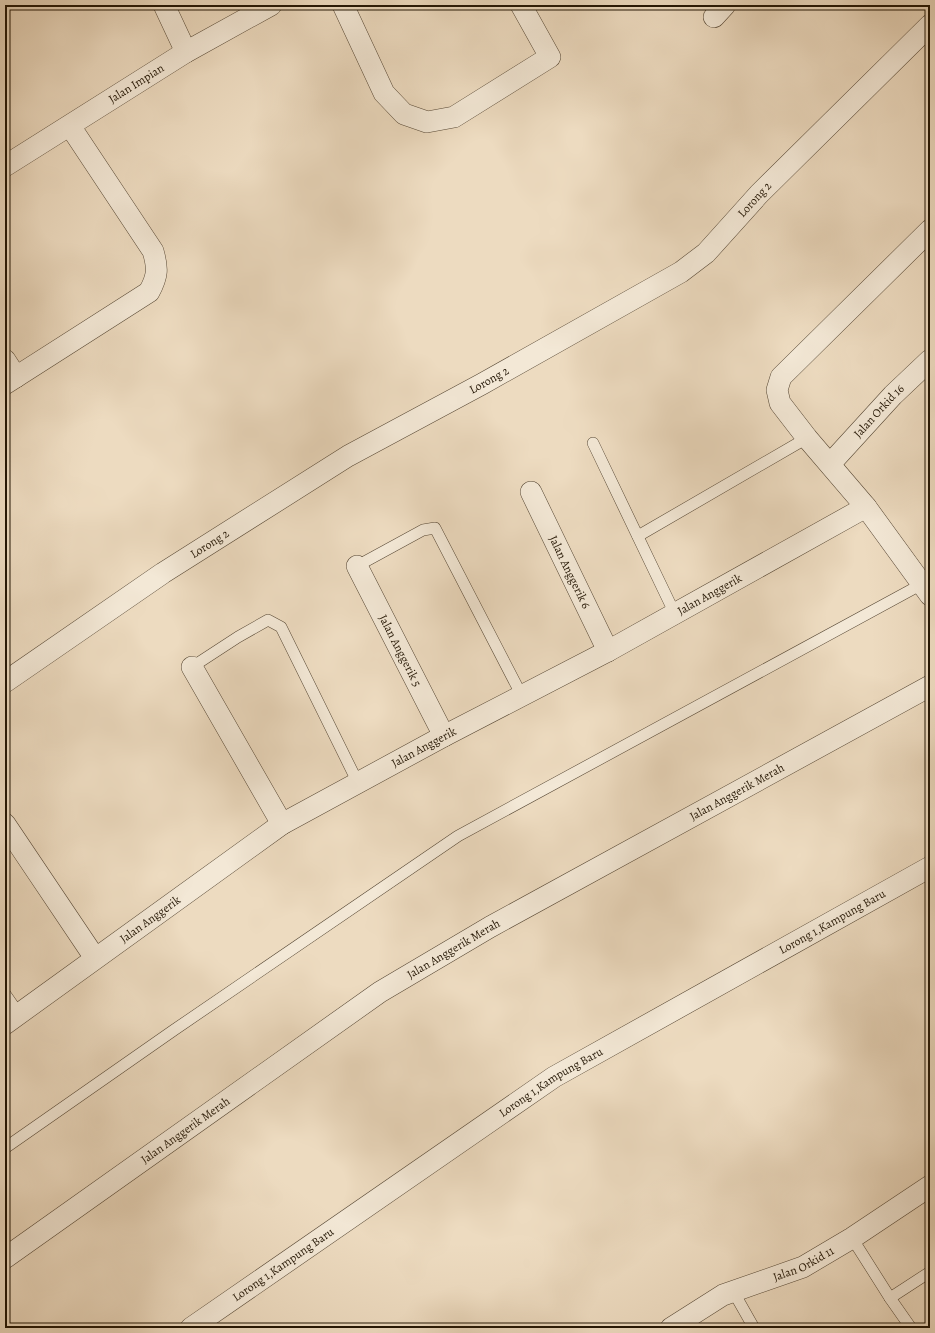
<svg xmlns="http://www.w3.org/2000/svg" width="935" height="1333" viewBox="0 0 935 1333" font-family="Alegreya,serif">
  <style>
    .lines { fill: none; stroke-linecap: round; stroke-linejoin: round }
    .service-casing { stroke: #564734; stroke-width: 12 }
    .minor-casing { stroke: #564734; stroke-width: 22 }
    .service { stroke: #f3e8d6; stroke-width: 11 }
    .minor { stroke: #f3e8d6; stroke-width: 21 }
    .labels { text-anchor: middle; stroke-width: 3.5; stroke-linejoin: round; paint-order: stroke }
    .street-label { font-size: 12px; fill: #231605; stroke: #f3e8d6 }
  </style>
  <rect width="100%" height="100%" fill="#eddbc0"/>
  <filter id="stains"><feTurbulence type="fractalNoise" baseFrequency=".005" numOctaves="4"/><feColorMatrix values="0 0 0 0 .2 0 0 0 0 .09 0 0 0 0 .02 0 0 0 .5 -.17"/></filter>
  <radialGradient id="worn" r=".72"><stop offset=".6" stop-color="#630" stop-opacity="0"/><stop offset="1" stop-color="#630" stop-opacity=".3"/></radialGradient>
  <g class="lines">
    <defs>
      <g id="service">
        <polyline points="593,443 675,614"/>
        <polyline points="638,536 807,438"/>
        <polyline points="357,566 423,530 435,528 522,696"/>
        <polyline points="192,667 238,637 268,620 281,627 358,783"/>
        <polyline points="5,994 19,1014"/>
        <polyline points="5,1148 174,1030 458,836 922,584"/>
        <polyline points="852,1238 890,1298 911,1328"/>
        <polyline points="733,1291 754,1328"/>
        <polyline points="890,1298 930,1272"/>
      </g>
      <g id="minor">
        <polyline points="164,5 186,52"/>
        <polyline points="343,5 384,93 404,114 427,122 454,117 550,57 521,5"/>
        <polyline points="714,17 725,5"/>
        <path id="s1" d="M5,166L186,52L271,5"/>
        <polyline points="930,230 781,377 777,390 780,403 807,438 866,507 930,595"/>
        <polyline points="5,360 16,377"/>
        <path d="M5,384L149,292C158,276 158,268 153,251L70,126"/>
        <path id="s2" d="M830,464L893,395L930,360"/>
        <path id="s3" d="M531,492L608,651"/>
        <path id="s4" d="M357,566L444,736"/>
        <polyline points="192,667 282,824"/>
        <path id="s5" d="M5,682L163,573L348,456L482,384L681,272L706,253L759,194L930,25"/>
        <polyline points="5,824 95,958"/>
        <path id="s6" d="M5,1024L282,824L444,736L608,651L866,507"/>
        <path id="s7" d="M5,1258L380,992L490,927L930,686"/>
        <path id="s8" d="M191,1328L554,1077L930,867"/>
        <path id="s9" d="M671,1328L723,1295L803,1267L852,1238L930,1186"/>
      </g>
    </defs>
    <use href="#service" class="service-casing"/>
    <use href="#minor" class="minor-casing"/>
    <use href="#service" class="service"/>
    <use href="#minor" class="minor"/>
  </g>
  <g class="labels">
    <g class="street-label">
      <text dy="4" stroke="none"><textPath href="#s1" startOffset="155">Jalan Impian</textPath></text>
      <text dy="4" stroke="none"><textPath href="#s5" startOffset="895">Lorong 2</textPath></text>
      <text dy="4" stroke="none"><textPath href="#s5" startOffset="571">Lorong 2</textPath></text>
      <text dy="4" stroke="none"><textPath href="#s2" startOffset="72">Jalan Orkid 16</textPath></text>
      <text dy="4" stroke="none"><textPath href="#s5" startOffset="247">Lorong 2</textPath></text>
      <text dy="4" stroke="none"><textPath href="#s3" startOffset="89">Jalan Anggerik 6</textPath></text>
      <text dy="4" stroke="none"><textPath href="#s6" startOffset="827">Jalan Anggerik</textPath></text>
      <text dy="4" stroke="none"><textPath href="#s4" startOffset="95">Jalan Anggerik 5</textPath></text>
      <text dy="4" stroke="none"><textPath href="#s6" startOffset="503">Jalan Anggerik</textPath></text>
      <text dy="4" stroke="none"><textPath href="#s7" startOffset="869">Jalan Anggerik Merah</textPath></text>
      <text dy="4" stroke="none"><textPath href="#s6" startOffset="179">Jalan Anggerik</textPath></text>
      <text dy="4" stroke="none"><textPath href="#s8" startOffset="760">Lorong 1,Kampung Baru</textPath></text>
      <text dy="4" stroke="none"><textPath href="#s7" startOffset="545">Jalan Anggerik Merah</textPath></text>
      <text dy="4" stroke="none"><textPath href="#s8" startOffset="436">Lorong 1,Kampung Baru</textPath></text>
      <text dy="4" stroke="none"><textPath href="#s7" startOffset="221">Jalan Anggerik Merah</textPath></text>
      <text dy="4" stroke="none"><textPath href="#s9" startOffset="148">Jalan Orkid 11</textPath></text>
      <text dy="4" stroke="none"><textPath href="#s8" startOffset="112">Lorong 1,Kampung Baru</textPath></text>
    </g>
  </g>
  <rect width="935" height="1333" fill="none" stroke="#eddbc0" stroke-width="20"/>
  <rect x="6" y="6" width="923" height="1321" fill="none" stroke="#231605" stroke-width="2"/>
  <rect x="10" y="10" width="915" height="1313" fill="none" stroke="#231605"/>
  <rect width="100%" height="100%" filter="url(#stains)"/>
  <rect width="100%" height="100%" fill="url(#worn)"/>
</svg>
